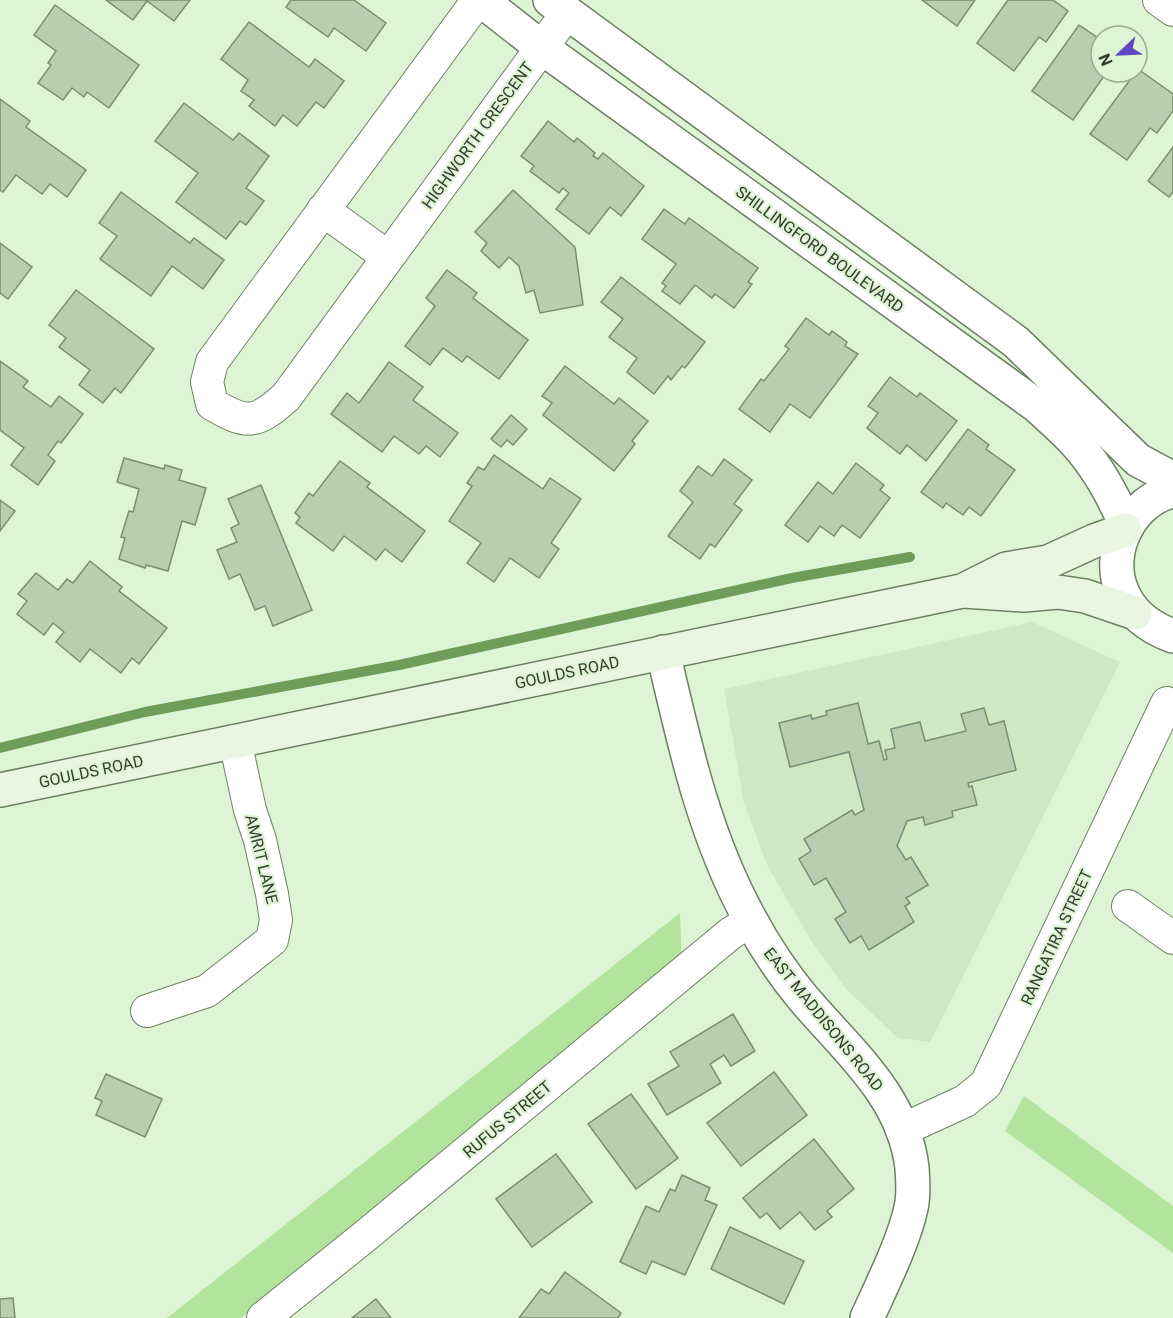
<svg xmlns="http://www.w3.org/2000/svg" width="1173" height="1318" viewBox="0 0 1173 1318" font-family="Roboto,sans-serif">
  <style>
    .built { fill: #cee8c3 }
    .green { fill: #b3e49d }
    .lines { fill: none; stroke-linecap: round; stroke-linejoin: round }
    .stream { stroke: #6e9d59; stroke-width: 10 }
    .building { fill: #b9ceb0; stroke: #7a8e72; stroke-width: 1.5 }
    .minor-casing { stroke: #6d8064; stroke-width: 34 }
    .tertiary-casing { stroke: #6d8064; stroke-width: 36 }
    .secondary-casing { stroke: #6d8064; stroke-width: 36 }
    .minor { stroke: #fff; stroke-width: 32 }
    .tertiary { stroke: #fff; stroke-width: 33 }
    .secondary { stroke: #e8f6e2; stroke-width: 33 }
    .labels { text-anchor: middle; stroke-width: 4.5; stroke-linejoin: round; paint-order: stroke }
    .street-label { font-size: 16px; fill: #333b2f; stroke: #def5d5 }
  </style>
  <rect width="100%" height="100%" fill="#def5d5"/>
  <polygon class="built" points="1032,622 1120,662 930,1042 898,1038 846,989 812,942 768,867 744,803 724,689"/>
  <g class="green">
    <polygon points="680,913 682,966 241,1318 167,1318"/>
    <polygon points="1024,1096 1173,1206 1173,1253 1005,1131"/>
  </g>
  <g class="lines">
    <polyline class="stream" points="0,748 145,712 399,665 792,578 910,557"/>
  </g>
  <g class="building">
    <polygon points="106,0 190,0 174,21 147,1 133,20"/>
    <polygon points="291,0 354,0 386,23 366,51 334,28 328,37 286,7"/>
    <polygon points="922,0 975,0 957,26"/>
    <polygon points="1008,0 1053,0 1068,11 1046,42 1039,37 1014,71 977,43"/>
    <polygon points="55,5 139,65 109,108 87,92 84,97 72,88 63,100 38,83 51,65 48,63 56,51 34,35"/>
    <polygon points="249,22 309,67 315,59 344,81 324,108 316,102 297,126 283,115 275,126 249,106 254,100 241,91 248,80 221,59"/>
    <polygon points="1079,25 1101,40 1101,72 1107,72 1073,120 1032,91"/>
    <polygon points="1138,69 1173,94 1173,111 1157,133 1150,128 1127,160 1090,134"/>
    <polygon points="0,99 30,121 26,127 86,170 67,197 50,184 42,194 16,175 3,192 0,190"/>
    <polygon points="184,103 233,140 239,133 269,156 246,188 264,201 246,225 240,221 226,239 176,202 198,173 155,141"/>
    <polygon points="548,121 574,142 577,138 595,153 593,156 598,159 603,153 644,186 621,216 610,207 589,234 556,209 569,193 563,188 559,193 530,171 534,166 521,156"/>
    <polygon points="1173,147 1173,192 1169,197 1148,181"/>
    <polygon points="513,190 575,247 583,305 540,313 534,290 526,293 519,266 509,257 499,268 481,251 487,243 475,232"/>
    <polygon points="121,192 190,243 194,238 224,260 203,289 172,266 151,296 100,259 117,236 99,223"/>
    <polygon points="664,209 685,224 689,218 758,268 748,282 752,284 734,308 715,294 712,298 695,285 680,304 662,291 666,286 662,283 676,264 642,239"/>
    <polygon points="0,243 32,267 8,299 0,293"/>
    <polygon points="447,270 477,293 473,298 528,340 499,379 467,356 462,362 443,348 430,365 405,346 435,306 426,298"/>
    <polygon points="621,277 705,342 685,368 682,366 671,380 668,376 654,394 627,372 637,358 609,337 623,319 601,302"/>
    <polygon points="76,290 154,349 121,393 115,388 103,403 79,385 90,370 59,347 66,338 49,325"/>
    <polygon points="806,318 829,335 832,331 847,342 845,346 858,354 810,418 790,404 770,432 739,409 761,379 764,381 789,349 785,346"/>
    <polygon points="0,361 28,381 23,387 51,407 59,396 83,414 61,443 58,441 48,455 55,461 38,485 11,465 24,448 0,430"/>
    <polygon points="389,362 423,387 413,400 458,433 440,457 426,446 419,454 394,436 382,452 331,414 347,393 359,403"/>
    <polygon points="565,366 614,404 619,398 648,421 632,441 635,444 614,471 543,415 552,403 542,396"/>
    <polygon points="890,377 917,397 920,393 957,421 926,461 907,445 900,454 867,428 878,413 868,406"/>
    <polygon points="511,415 527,429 513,445 507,440 501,447 491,439"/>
    <polygon points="968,429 989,445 986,449 1015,470 981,516 969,507 963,515 946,503 943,508 921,492"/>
    <polygon points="494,455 543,489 550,478 581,499 551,543 559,549 539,578 510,558 494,582 467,563 481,543 449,521 472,486 467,483 478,467 484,470"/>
    <polygon points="124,458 164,469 165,465 182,470 179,480 206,488 195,525 182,521 168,571 146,565 145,568 119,559 125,538 121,537 129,511 133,512 139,489 117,482"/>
    <polygon points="724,459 752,480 734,504 742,510 715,547 710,544 700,559 668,536 693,502 680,491 698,466 712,476"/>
    <polygon points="340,461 370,483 367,487 425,531 402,562 385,549 376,560 344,536 333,551 296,523 300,517 295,513 309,493 313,496"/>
    <polygon points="856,463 884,485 880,490 890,498 860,538 842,525 834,536 820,526 808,542 785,525 818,482 833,494"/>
    <polygon points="261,485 312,610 273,626 265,606 255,610 240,574 229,579 217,550 237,542 231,528 239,524 228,499"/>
    <polygon points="0,500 15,511 0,531"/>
    <polygon points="90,561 122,587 119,591 167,628 139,664 132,658 121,673 90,649 80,662 56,642 64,632 53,623 44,635 17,614 27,601 18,594 36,573 58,590 67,579 73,583"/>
    <polygon points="858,703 868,744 879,741 884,760 887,759 885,750 895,748 891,729 920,722 925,741 966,731 961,714 984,708 989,725 1004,721 1016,770 968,783 969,787 972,786 977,805 952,811 953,817 925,825 923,817 907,821 897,846 906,860 911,857 928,885 906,898 910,903 905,906 914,922 869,950 861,936 850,943 835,919 846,912 826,878 814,885 799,859 811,851 804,839 852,810 855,815 864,810 849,752 790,767 779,723 811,715 812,719 827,715 826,711"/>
    <polygon points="733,1014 755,1051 731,1066 724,1055 710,1064 721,1083 667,1115 648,1084 679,1066 670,1052"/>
    <polygon points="774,1072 807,1115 741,1166 707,1123"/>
    <polygon points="106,1074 162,1099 145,1137 96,1115 102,1101 95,1098"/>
    <polygon points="631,1094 678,1158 636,1189 588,1124"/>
    <polygon points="814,1139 854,1189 827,1211 832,1217 815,1230 800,1212 780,1229 767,1213 760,1218 743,1198"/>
    <polygon points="556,1154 592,1202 532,1247 496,1199"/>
    <polygon points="682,1175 710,1188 705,1200 717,1205 685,1275 652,1261 646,1274 620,1262 646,1206 659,1212 670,1189 675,1191"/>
    <polygon points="730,1227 804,1261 784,1304 711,1269"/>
    <polygon points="565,1272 621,1313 618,1318 519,1318 541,1289 549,1294"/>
    <polygon points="13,1298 15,1318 0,1318 0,1299"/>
    <polygon points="376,1299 391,1318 352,1318"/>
  </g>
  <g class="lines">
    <defs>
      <g id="minor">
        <path d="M478,0L212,362L207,382L212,404C247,425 256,424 286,397L567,13"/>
        <polyline points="1159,0 1173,10"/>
        <polyline points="323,210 388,257"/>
        <polyline points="1128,906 1173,938"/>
        <polyline points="147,1011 207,991 272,940 276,920 272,894 260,840 250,810 235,741"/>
        <polyline points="902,1130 965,1101 986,1084 1167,703"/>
        <polyline points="263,1318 364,1237 731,933 751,921"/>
      </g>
      <g id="tertiary">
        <path d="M481,0L541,47L1037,406C1050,418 1063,429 1075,442C1098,467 1113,496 1127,527"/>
        <polyline points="550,0 1016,342 1138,460 1173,479"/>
        <path d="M1173,491C1131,500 1105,552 1122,591C1131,614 1151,628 1173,636"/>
        <path d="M663,652C684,743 704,836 750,919C765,947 783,974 803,998C847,1050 904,1096 912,1168C913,1181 914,1195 911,1208C904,1241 881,1287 867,1318"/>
      </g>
      <g id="secondary">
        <polyline points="964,591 1024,595 1058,592 1085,596 1135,613"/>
        <polyline points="0,790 962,591 1006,569 1048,562 1094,541 1125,530"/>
      </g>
    </defs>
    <use href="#minor" class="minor-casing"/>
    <use href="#tertiary" class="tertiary-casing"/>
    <use href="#secondary" class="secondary-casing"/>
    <use href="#minor" class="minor"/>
    <use href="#tertiary" class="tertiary"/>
    <use href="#secondary" class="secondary"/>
  </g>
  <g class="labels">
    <g class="street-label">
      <text transform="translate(477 135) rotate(-54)" y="6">HIGHWORTH CRESCENT</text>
      <text transform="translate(820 249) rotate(36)" y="6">SHILLINGFORD BOULEVARD</text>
      <text transform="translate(567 672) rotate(-12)" y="6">GOULDS ROAD</text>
      <text transform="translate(91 771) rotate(-12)" y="6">GOULDS ROAD</text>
      <text transform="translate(262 859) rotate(76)" y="6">AMRIT LANE</text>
      <text transform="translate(1056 937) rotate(-65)" y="6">RANGATIRA STREET</text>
      <text transform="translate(824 1019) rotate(51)" y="6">EAST MADDISONS ROAD</text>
      <text transform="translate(507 1119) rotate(-40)" y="6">RUFUS STREET</text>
    </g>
  </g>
  <g transform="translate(1119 54) rotate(247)"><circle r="28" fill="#def5d5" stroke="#9aab93" stroke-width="1.5"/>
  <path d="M0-4.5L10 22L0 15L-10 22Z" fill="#5f49c1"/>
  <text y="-9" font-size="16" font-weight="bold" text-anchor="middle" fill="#333b2f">N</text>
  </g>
</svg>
